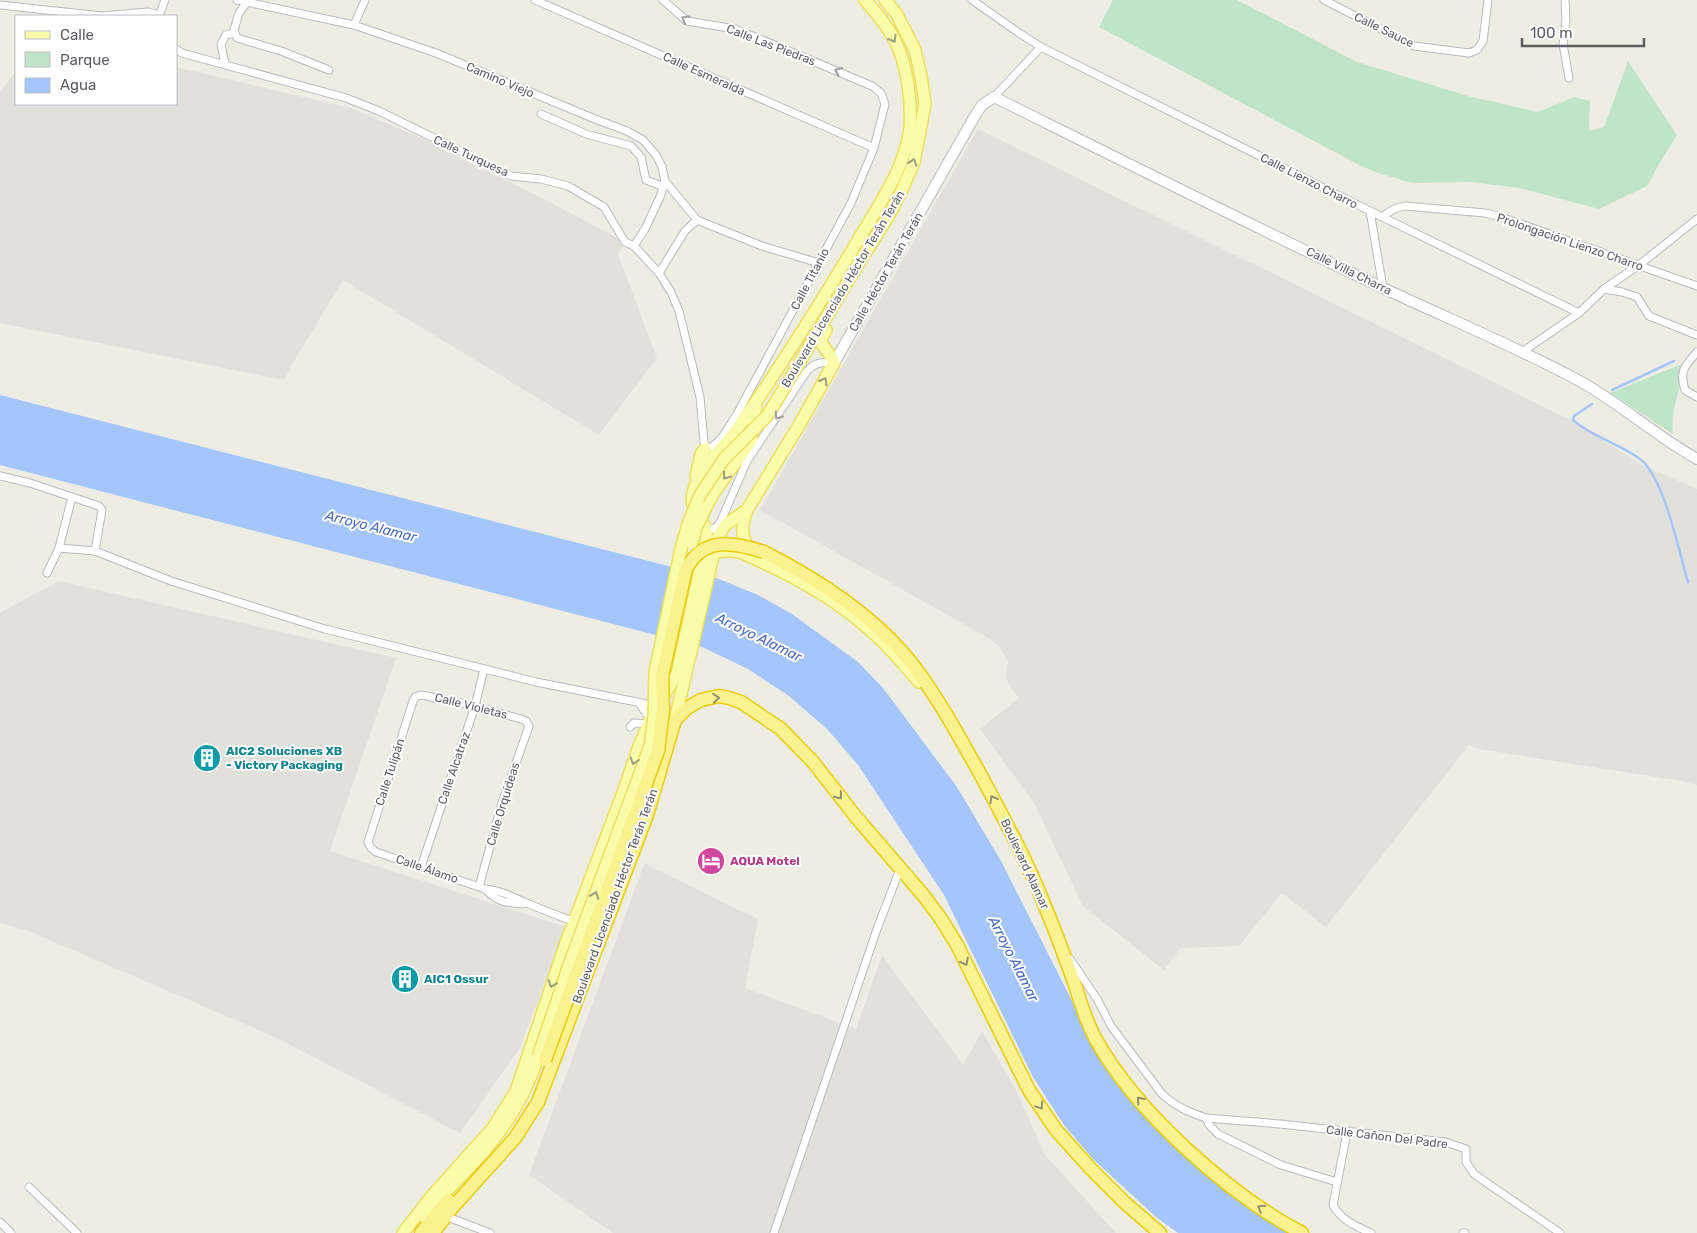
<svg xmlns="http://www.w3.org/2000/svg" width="1697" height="1233" viewBox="0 0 1697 1233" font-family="Rubik,sans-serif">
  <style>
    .industrial { fill: #e1e0db }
    .green { fill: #c0e4c7 }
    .water { fill: #a5c6fc }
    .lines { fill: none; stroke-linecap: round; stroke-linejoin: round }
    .stream { stroke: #a5c6fc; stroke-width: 2.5 }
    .street-casing { stroke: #b8babf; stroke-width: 9 }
    .secondary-casing { stroke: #b9bac1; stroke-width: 12 }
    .primary-casing { stroke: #ecdf5d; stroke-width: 14 }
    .highway-casing { stroke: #e9cc08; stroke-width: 15 }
    .street { stroke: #fff; stroke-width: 7 }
    .secondary { stroke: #fff; stroke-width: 10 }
    .primary { stroke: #fafcaa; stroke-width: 11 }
    .highway { stroke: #f9f28f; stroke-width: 12 }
    .primary-bridge-casing { stroke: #ecdf5d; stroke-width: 14; stroke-linecap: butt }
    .highway-bridge-casing { stroke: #e9cc08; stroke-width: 15; stroke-linecap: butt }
    .primary-bridge { stroke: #fafcaa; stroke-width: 11 }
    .highway-bridge { stroke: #f9f28f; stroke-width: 12 }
    .oneway { stroke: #9d9ea1 }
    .oneway2 { stroke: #9b9d7f }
    .oneway3 { stroke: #929172 }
    .labels { text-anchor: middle; stroke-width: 4; stroke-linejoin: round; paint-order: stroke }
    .street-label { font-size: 12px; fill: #5b5d63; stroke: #fff }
    .culture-label { font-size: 12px; font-weight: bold; fill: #0d838f; stroke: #fff; text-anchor: start }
    .hotel-label { font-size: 12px; font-weight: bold; fill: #b23c85; stroke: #fff; text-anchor: start }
    .water-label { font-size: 14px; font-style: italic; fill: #486cbf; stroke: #fff }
  </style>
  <rect width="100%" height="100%" fill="#eeede3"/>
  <g class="industrial">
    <polygon points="176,67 350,108 422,138 540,197 625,242 618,254 657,358 599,435 343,280 290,368 284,380 0,323 0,92 16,71 16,104 176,104"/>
    <polygon points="978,129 1571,420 1640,464 1697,489 1697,785 1681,781 1479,749 1469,745 1326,927 1282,893 1239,946 1181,948 1164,970 1083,906 1034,803 980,729 1019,698 1008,683 1006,676 1008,662 999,646 987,637 760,510"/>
    <polygon points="58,581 396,658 330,851 566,927 520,1048 460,1133 277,1038 29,931 0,923 0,613"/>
    <polygon points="645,862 649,866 734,908 758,919 745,988 856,1029 882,955 963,1065 982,1031 1017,1092 1045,1155 1116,1233 613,1233 529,1175"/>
  </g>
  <g class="green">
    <polygon points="1113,0 1237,0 1357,62 1468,96 1538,112 1574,97 1590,101 1589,131 1604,127 1628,61 1677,135 1662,159 1647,186 1599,209 1519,188 1471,182 1412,183 1378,173 1361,166 1099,27"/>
    <path d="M1682,364L1684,367C1681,390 1670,410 1673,434L1610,393Z"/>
  </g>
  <polygon class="water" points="0,395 719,579 758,595 792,614 858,662 883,688 957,787 1001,861 1097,1050 1148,1116 1296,1233 1178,1233 1156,1217 1093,1159 1064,1125 1033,1077 944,895 858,765 827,729 789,696 748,669 702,647 0,465"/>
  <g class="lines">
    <g class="stream">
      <polyline points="1612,390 1674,361"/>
      <path d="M1592,404L1574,416L1573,418L1574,421C1593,437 1620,444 1640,459C1664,477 1679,552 1688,582"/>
    </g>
    <defs>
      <g id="street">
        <polyline points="237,0 354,25 436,53 595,119 627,131 643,140 656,155 662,167 665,181 660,197 645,229 634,246"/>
        <polyline points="535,0 874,148"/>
        <path d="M663,0L687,21L735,29L777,46L872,86L881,93L885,104L874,148L851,203L737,414C729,426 720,446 705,449"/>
        <polyline points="972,0 1019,33 1041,47 1370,211 1579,313"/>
        <polyline points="1324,0 1414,46 1469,53 1477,50 1483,41 1488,0"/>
        <polyline points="1565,0 1566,20 1563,44 1569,78"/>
        <polyline points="247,2 239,13 234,30 237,38 281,51 329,70"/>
        <polyline points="0,5 102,16 148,12 159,15"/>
        <polyline points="159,16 165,0"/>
        <polyline points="354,25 365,0"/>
        <polyline points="176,49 182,53 346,98 379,111 511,176 541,179 568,186 604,207 625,242 634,246 659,273 671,292 679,311 700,397 705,453"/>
        <polyline points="225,64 221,44 226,35 234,33"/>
        <polyline points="994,97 1041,47"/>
        <polyline points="541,114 586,134 631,146 641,157 646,180 664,187"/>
        <polyline points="665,181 697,220 762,246 819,263"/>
        <polyline points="1370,211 1383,288"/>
        <polyline points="1383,216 1394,209 1405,206 1485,213 1501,217 1697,286"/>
        <polyline points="659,273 685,231 697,220"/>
        <polyline points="1604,289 1622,292 1637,297 1649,316 1697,335"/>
        <polyline points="1522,352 1579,313 1604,289 1639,265 1697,219"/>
        <path d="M1697,352C1685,366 1679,371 1685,390L1697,397"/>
        <polyline points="0,476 30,483 99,506 102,510 95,551"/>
        <path d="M706,532L715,528L720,523L747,461L807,371C815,362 823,362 834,363"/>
        <polyline points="59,548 95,551 171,581 325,629 536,682 657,706"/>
        <polyline points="47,573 59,548 72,497"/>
        <polyline points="639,703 650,719"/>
        <polyline points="630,727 634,723 648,724"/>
        <polyline points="421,867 475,706 484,669"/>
        <path d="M479,887L501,806L529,726L526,721L521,719L475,706L421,695L415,697L413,701L368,842L371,848L376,852L485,889C501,890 514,898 529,904C545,911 562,917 578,923"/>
        <path d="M485,889C498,902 505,903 523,904"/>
        <path d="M1070,959L1097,999L1111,1026L1162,1094C1176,1107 1189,1112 1206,1118L1210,1126L1218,1134L1281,1165L1337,1182"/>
        <polyline points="1206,1118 1280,1124 1445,1142 1466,1149 1466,1162 1474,1174 1560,1233"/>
        <path d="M1347,1132L1333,1205C1342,1221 1356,1226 1371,1233"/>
        <polyline points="29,1187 77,1233"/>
        <polyline points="445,1216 490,1233"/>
        <polyline points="0,1222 11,1233"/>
        <polyline points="774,1233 877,929 900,869"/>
        <polyline points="1463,1233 1465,1233"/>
      </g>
      <path id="secondary" d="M834,363L976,114L982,105L994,97C1123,161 1253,226 1383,288C1447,318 1512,345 1574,378C1618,401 1654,435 1697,459"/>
      <g id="primary">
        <polyline points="786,385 857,266 888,217 902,190 914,162 925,104 921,76 915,50 896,13 885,0"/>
        <polyline points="696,476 701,454 705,449"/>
        <polyline points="706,507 713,494 751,441 756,405"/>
        <path d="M702,561C712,550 726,550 740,552C783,571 827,593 863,624C884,641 902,662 919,682"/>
        <path d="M760,561C743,543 738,534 747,510L798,427L834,363L833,360L820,341L826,330"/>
        <path d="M661,700L677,674L706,542C706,538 707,532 705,527C704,524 701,521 699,518C694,511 691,502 693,493C700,465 725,448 740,425C782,364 822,301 860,237C880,203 905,168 910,128C912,103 907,65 896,43C889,27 876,13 865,0"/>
        <polyline points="675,720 717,539 725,525 747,510"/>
        <path d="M424,1217C442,1193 466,1173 486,1149C509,1122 527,1091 538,1057"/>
        <polyline points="403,1233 431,1197 492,1129 516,1091 566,943 624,790 639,746 653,714"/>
      </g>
      <g id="highway">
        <path d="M764,552C815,578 866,610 904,654C933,688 957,733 979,772C1002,815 1026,858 1044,904C1056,932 1066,960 1076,988C1081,1005 1087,1022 1095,1038C1136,1112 1228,1194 1302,1233"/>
        <polyline points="421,1233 448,1200"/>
        <polyline points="433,1233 451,1209 515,1138 538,1102 647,815 675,720 687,708 701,700 719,696 729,698 741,702 781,729 813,762 856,817 924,896 941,919 957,945 1029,1090 1056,1130 1091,1169 1125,1203 1160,1233"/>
      </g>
    </defs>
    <use href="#street" class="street-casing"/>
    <use href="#secondary" class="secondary-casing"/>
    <use href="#primary" class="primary-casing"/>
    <use href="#highway" class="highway-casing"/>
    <use href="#street" class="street"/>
    <use href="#secondary" class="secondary"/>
    <use href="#primary" class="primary"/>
    <use href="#highway" class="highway"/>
    <defs>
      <g id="primary-bridge">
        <polyline points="692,543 696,528 706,507"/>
        <polyline points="538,1057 569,965 650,746 654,717 655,672 681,549 688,524 700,495 724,459 767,416 786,385"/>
      </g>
      <path id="highway-bridge" d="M545,1060L658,751L663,711L662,676L686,569C704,536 734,542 764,552"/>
    </defs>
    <use href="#primary-bridge" class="primary-bridge-casing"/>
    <use href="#highway-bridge" class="highway-bridge-casing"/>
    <use href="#primary-bridge" class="primary-bridge"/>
    <use href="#highway-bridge" class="highway-bridge"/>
  </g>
  <defs><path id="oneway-chevron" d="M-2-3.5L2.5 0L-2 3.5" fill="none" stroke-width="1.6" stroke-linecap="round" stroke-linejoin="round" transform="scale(1.25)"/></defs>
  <g class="oneway">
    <use href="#oneway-chevron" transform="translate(685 19) rotate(-150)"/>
    <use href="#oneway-chevron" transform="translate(838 71) rotate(-157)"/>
    <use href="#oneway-chevron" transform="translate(778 416) rotate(125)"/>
  </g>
  <g class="oneway2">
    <use href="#oneway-chevron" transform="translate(893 39) rotate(61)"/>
    <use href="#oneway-chevron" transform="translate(913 162) rotate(-73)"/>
    <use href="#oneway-chevron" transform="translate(824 381) rotate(-60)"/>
    <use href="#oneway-chevron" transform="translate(726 476) rotate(127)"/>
    <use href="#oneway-chevron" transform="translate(634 761) rotate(108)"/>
    <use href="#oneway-chevron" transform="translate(595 895) rotate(-70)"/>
    <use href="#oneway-chevron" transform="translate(552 984) rotate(109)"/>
  </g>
  <g class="oneway3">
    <use href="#oneway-chevron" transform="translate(716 698) rotate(-4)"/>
    <use href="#oneway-chevron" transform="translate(839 796) rotate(52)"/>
    <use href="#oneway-chevron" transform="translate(993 799) rotate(-119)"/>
    <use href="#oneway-chevron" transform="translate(965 962) rotate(63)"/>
    <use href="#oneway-chevron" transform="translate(1140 1100) rotate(-132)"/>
    <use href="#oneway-chevron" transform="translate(1040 1106) rotate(56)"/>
    <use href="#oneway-chevron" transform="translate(1261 1208) rotate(-147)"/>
  </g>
  <defs>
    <symbol id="building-disc" viewBox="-11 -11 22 22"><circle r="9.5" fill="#0f9aa8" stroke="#fff"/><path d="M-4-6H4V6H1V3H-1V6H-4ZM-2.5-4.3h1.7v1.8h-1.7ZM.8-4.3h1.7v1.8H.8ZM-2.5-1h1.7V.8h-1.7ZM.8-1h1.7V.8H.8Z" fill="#fff"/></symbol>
    <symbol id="hotel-disc" viewBox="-11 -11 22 22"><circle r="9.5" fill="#d1479c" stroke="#fff"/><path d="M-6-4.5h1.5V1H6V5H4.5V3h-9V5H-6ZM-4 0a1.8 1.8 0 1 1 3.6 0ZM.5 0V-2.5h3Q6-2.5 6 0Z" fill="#fff"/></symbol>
  </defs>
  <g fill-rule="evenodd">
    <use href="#building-disc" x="191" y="742" width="32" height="32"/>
    <use href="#hotel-disc" x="695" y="845" width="32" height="32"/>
    <use href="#building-disc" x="389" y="963" width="32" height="32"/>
  </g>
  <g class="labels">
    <g class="street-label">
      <text transform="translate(1384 30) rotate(26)" y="4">Calle Sauce</text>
      <text transform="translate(771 45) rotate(21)" y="4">Calle Las Piedras</text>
      <text transform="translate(704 74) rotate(24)" y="4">Calle Esmeralda</text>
      <text transform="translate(500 80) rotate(23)" y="4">Camino Viejo</text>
      <text transform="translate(471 156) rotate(25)" y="4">Calle Turquesa</text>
      <text transform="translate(1309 181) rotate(27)" y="4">Calle Lienzo Charro</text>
      <text transform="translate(1570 242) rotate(19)" y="4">Prolongación Lienzo Charro</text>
      <text transform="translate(1349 271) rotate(26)" y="4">Calle Villa Charra</text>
      <text transform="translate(886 272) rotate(-60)" y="4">Calle Héctor Terán Terán</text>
      <text transform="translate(810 279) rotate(-62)" y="4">Calle Titanio</text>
      <text transform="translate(843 289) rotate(-59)" y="4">Boulevard Licenciado Héctor Terán Terán</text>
      <text transform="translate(471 706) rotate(14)" y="4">Calle Violetas</text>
      <text transform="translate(454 768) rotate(-71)" y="4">Calle Alcatraz</text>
      <text transform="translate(390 772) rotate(-72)" y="4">Calle Tulipán</text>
      <text transform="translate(503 804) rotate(-73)" y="4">Calle Orquídeas</text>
      <text transform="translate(1025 864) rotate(65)" y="4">Boulevard Alamar</text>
      <text transform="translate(427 869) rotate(19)" y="4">Calle Álamo</text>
      <text transform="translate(615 896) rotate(-70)" y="4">Boulevard Licenciado Héctor Terán Terán</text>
      <text transform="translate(1387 1137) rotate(7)" y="4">Calle Cañon Del Padre</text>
    </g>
    <g class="culture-label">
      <text x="226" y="755">AIC2 Soluciones XB<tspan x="226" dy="14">- Victory Packaging</tspan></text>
      <text x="424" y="983">AIC1 Ossur</text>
    </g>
    <g class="hotel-label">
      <text x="730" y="865">AQUA Motel</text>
    </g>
    <g class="water-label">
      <text transform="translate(371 526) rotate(14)" y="5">Arroyo Alamar</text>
      <text transform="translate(759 637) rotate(26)" y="5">Arroyo Alamar</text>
      <text transform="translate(1014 959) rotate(63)" y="5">Arroyo Alamar</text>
    </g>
  </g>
  <rect x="15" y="15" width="162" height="90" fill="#ffffff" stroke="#bdbec1"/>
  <rect x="25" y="31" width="25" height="8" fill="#fafcaa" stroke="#bdbec1"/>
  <text x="60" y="40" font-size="15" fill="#5b5d63">Calle</text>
  <rect x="25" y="52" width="25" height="15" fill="#c0e4c7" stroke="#bdbec1"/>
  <text x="60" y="65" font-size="15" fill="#5b5d63">Parque</text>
  <rect x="25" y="78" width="25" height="15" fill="#a5c6fc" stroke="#bdbec1"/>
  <text x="60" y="90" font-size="15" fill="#5b5d63">Agua</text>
  <path d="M1522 38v8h122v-8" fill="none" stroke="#5b5d63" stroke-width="2.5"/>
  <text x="1530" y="38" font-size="15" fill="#5b5d63" stroke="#ffffff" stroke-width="4" paint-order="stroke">100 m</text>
</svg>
